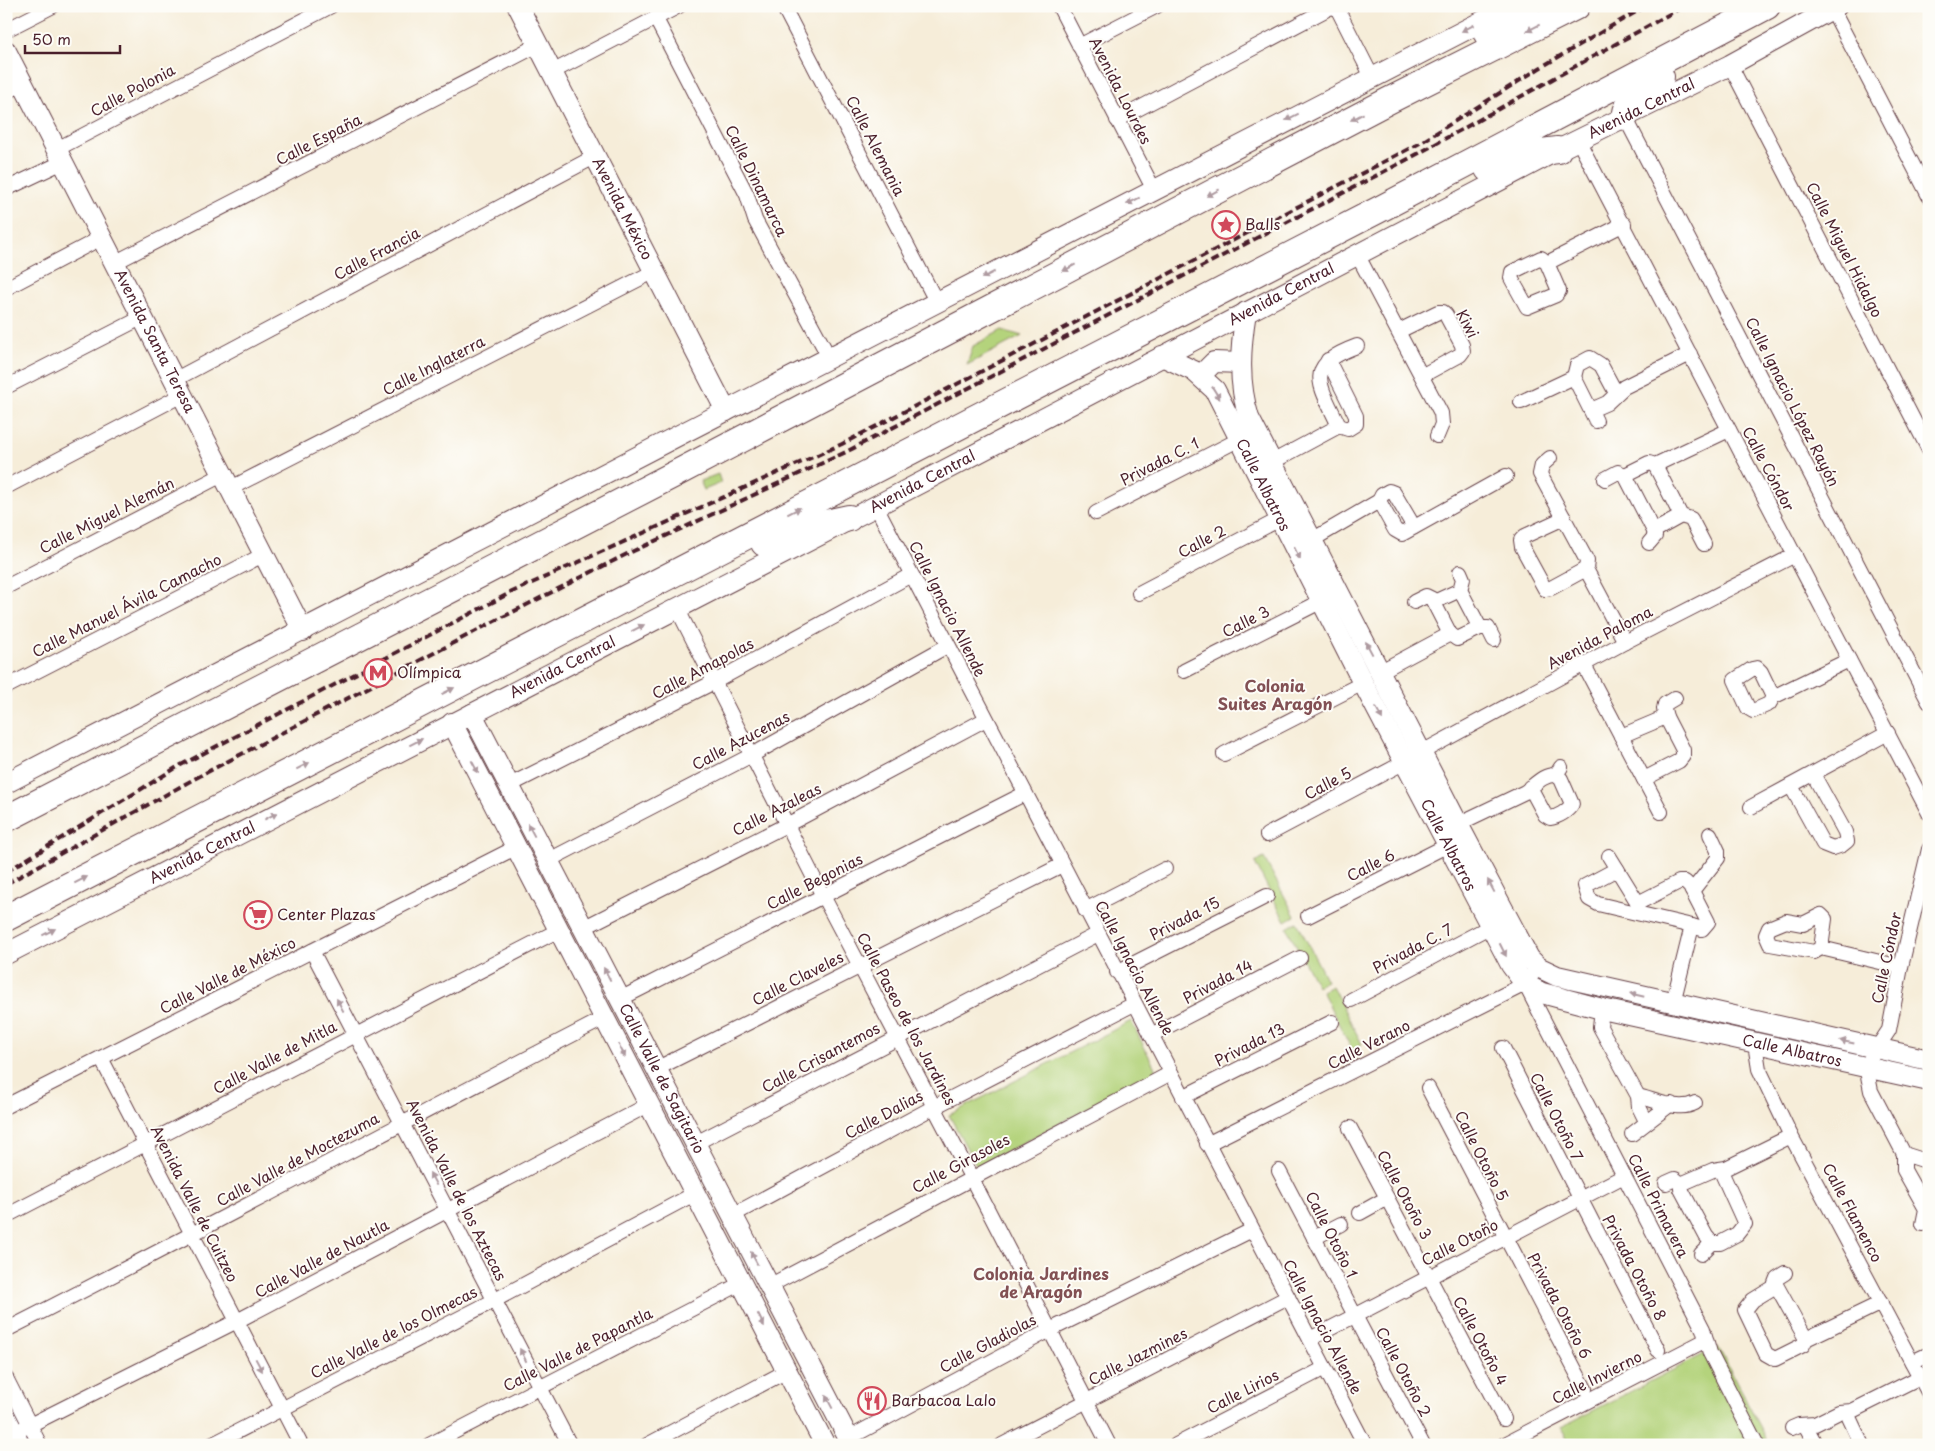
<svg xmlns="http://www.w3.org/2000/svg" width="1935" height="1451" viewBox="0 0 1935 1451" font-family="'Playpen Sans',sans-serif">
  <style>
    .green { fill: #b4d37b; stroke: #7f7953 }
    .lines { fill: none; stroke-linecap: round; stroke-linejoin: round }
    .street-casing { stroke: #643e45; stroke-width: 16 }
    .secondary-casing { stroke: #643e45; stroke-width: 22 }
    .highway-casing { stroke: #643e45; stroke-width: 28 }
    .street { stroke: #fff; stroke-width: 14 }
    .secondary { stroke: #fff; stroke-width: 20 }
    .highway { stroke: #fff; stroke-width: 26 }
    .rail { stroke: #4a1f2b; stroke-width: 4; stroke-dasharray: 8 4; stroke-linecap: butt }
    .oneway { fill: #ae9aa0 }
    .labels { text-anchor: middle; stroke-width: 4; stroke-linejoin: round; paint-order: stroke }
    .street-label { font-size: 15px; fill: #4a1f2b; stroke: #fdfcf7 }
    .poi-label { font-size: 15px; fill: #4a1f2b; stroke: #fdfcf7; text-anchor: start }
    .neighbourhood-label { font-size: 16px; font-weight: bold; fill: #825054; stroke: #fdfcf7 }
  </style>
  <rect width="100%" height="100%" fill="#fdfcf7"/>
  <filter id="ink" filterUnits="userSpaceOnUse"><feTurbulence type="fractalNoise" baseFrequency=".02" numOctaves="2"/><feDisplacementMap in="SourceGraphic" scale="10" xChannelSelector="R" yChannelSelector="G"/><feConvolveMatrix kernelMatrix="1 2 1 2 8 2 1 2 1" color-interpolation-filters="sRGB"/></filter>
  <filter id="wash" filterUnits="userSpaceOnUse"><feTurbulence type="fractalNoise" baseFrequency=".0096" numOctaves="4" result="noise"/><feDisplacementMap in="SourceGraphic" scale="20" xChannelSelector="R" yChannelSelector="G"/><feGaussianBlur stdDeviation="1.12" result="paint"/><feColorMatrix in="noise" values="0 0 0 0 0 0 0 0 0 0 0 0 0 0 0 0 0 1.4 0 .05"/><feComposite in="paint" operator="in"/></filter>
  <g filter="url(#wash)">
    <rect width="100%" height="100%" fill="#f6edd9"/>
    <g class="green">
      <polygon points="1002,330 1022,336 967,365 973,346"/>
      <polygon points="718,474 721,483 704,490 700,481"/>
      <polygon points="1264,858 1295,916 1285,921 1255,863"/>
      <polygon points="1297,922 1327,981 1317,986 1287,928"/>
      <polygon points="1332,986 1362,1044 1352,1050 1322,991"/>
      <polygon points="1131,1021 1157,1072 977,1167 949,1115"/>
      <polygon points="1718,1347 1770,1445 1570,1445 1561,1427"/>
    </g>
  </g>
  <g filter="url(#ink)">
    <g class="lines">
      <defs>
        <g id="street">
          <polyline points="783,6 936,301"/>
          <polyline points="1059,6 1154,190"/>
          <polyline points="1336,6 1372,77"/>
          <polyline points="1832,9 1929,196"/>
          <polyline points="656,19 747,195 755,220 829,357"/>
          <polyline points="6,30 53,6"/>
          <polyline points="1079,46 1157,6"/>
          <polyline points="1730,65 1929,450"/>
          <polyline points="552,72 679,6"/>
          <polyline points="6,92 23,84"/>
          <polyline points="1625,117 1929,702"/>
          <polyline points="1117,120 1333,6"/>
          <polyline points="1578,140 1929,813"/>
          <polyline points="57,149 331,6"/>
          <polyline points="6,189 63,162"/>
          <polyline points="1358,256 1441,413 1442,424 1437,436"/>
          <polyline points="114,263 538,45"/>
          <polyline points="1547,263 1559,291 1556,295 1527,307 1511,278 1512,272 1541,258 1547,263 1624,224"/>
          <polyline points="6,288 101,238"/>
          <polyline points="1399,331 1438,312 1443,312 1446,315 1462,345 1463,351 1460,355 1423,375"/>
          <polyline points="174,380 596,156"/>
          <polyline points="6,387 141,318"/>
          <polyline points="1521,402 1574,377"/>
          <polyline points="1591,410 1607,403 1624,387 1690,354"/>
          <polyline points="1596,421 1574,377 1577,365 1590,358 1601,365 1616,393"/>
          <path d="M1339,426C1319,383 1303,366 1357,346"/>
          <polyline points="1550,458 1542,465 1540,474 1587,561 1586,569 1625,642"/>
          <polyline points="1272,462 1339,426 1348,429 1356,424 1356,416 1328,360"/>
          <polyline points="1655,465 1681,516 1691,519 1704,544"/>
          <polyline points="1625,475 1649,463 1655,465 1729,430"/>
          <polyline points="1605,479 1618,472 1625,475 1654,531 1655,536 1649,543"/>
          <polyline points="6,487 182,395"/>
          <polyline points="229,489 653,272"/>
          <polyline points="1379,501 1395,530 1402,534 1506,476"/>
          <polyline points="876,506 1365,1445"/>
          <polyline points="1096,513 1240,439"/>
          <polyline points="1564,518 1525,536 1521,540 1522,547 1545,589 1551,588 1586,569"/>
          <polyline points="1654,531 1681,516"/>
          <polyline points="1312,540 1379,501 1382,495 1389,491 1394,493 1414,527"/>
          <polyline points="6,587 222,475"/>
          <polyline points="1460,590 1480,628 1488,628 1494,640"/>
          <polyline points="1139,593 1280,519"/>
          <polyline points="1414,602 1426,596 1432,599 1450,634"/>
          <polyline points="1434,602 1460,590 1463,579 1460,572"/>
          <polyline points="677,608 823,896 971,1177 1109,1445"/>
          <polyline points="1584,665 1661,812"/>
          <polyline points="1184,671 1322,601"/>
          <polyline points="1381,671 1450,634 1457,639 1480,628"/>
          <polyline points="6,687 263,555"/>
          <polyline points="1773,697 1761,672 1757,668 1752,669 1735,680 1748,708 1753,711 1769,704 1773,697 1849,660"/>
          <polyline points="1621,736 1666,717"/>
          <polyline points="1422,752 1625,642 1795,555"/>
          <polyline points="1224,754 1363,683"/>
          <polyline points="1644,779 1679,761 1683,756 1683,750 1666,717 1664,709 1665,704 1675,698"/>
          <polyline points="508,786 714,682 911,575"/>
          <polyline points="1791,786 1823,844 1833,848 1842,845 1847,841 1845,832 1813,774"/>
          <path d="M1530,787L1545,815L1550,818C1558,817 1568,811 1572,804L1561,779L1556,775"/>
          <polyline points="1751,807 1888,733"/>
          <path d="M1458,824L1525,792C1535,785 1543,774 1556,775L1561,767"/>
          <polyline points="1267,835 1405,762"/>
          <polyline points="1609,856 1638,903"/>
          <polyline points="547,861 752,755 947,646"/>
          <polyline points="1617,869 1585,886 1589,899 1598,904 1692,926 1702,929 1708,922 1690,887 1685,882 1679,882 1638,903 1637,913"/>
          <polyline points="1692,891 1718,858 1718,851 1710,834"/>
          <polyline points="1085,910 1165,869"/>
          <polyline points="1308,916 1448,845"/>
          <polyline points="583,928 800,818 986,719"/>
          <polyline points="1821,948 1825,919 1821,915 1803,924 1786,921 1769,928 1766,935 1770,944 1814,952 1821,948 1901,967"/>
          <polyline points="312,951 570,1445"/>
          <polyline points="1117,972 1267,896"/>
          <polyline points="1525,984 1703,1329 1710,1353 1757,1445"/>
          <polyline points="620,999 1024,794"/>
          <polyline points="1351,1000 1491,926"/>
          <polyline points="1673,1003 1692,926"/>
          <polyline points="1602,1009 1600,1027 1638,1096 1639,1107 1646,1121"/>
          <polyline points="1151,1035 1300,958"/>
          <polyline points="1755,1044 1759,1069 1791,1136 1929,1394"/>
          <polyline points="1503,1048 1658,1350"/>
          <polyline points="101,1058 301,1445"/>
          <polyline points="656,1069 1062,865"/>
          <polyline points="1428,1088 1585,1389"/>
          <path d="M1638,1096C1655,1100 1679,1112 1695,1103"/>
          <polyline points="1183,1097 1332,1022"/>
          <polyline points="6,1106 517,847"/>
          <polyline points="1350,1128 1504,1419"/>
          <polyline points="1632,1134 1671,1104"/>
          <polyline points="694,1144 1098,934"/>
          <polyline points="1207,1144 1525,984 1538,967"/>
          <polyline points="1904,1154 1929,1162"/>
          <polyline points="1279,1171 1423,1445"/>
          <polyline points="1666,1183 1675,1179 1681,1184 1681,1189 1706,1236 1712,1243 1720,1243 1737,1234 1745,1224 1720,1169"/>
          <polyline points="1681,1184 1713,1170 1726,1168 1791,1136"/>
          <polyline points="1360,1213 1387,1198"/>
          <polyline points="6,1216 559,930"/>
          <polyline points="731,1216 934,1107 1134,1004"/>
          <polyline points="1923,1224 1926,1209 1904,1170 1904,1154 1871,1091 1868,1076 1871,1057 1889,1030 1901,967 1929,849"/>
          <polyline points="1314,1238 1341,1224"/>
          <polyline points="1701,1254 1712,1243"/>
          <polyline points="1785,1273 1777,1278 1775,1283 1806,1339"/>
          <polyline points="769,1286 1171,1073"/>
          <polyline points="1776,1286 1753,1300 1745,1310 1766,1354 1775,1359 1803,1345 1806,1339 1881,1303"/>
          <path d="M6,1330C207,1228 405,1121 605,1018"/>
          <polyline points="1310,1339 1624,1176"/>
          <polyline points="1912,1362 1929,1354"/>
          <polyline points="6,1378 40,1445"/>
          <polyline points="6,1411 23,1445"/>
          <polyline points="1847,1413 1862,1445"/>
          <polyline points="1805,1425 1816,1445"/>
          <polyline points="1792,1428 1799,1425 1815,1424 1839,1412 1852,1411 1920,1377"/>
          <polyline points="6,1437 237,1321 650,1104"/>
          <polyline points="849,1438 1050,1330 1252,1230"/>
          <polyline points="211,1445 495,1300 696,1193"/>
          <polyline points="429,1445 742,1283"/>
          <polyline points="647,1445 787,1371"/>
          <polyline points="1002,1445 1288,1297"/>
          <polyline points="1176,1445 1325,1368"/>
          <polyline points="1503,1445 1706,1340"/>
        </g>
        <g id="secondary">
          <path id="s1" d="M518,6L726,411"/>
          <path id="s2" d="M6,51L303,631"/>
          <path d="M1246,312C1240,349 1238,383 1249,418L1458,824L1529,958L1538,967L1557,976L1929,1060"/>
          <path id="s3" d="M1162,356L1194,371L1215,390L1363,683L1511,965L1525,984L1542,993L1602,1009L1929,1081"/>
          <polyline points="1201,375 1214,362 1241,363"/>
          <path id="s4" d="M472,714L852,1445"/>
          <polyline points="452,723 825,1445"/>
          <path d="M6,783C509,526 1008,261 1512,6"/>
          <path id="s5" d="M6,954L876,506L1558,150L1730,65L1837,6"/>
        </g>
        <g id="highway">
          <polyline points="1487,34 1515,18 1527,6"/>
          <path d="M1625,117C1628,96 1644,88 1661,77"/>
          <polyline points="1488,169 1525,154 1558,150"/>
          <polyline points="764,543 803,528 849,518"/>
          <polyline points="6,819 675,474 1388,101 1577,6"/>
          <polyline points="6,918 1382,208 1767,6"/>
        </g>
      </defs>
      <use href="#street" class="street-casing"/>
      <use href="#secondary" class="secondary-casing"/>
      <use href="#highway" class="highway-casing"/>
      <use href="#street" class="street"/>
      <use href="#secondary" class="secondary"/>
      <use href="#highway" class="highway"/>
      <g class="rail">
        <polyline points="6,872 179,766 512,592 842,444 1420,143 1538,69 1646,6"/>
        <polyline points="6,884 194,779 495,621 627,554 846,452 1412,157 1684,6"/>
      </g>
    </g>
    <defs><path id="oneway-solid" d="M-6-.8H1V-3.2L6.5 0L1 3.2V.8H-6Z" transform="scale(1.25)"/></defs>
    <g class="oneway">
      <use href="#oneway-solid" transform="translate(1468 28) rotate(153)"/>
      <use href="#oneway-solid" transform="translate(1533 28) rotate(153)"/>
      <use href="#oneway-solid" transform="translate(1292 117) rotate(153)"/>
      <use href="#oneway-solid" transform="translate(1357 117) rotate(152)"/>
      <use href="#oneway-solid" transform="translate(1213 193) rotate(152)"/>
      <use href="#oneway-solid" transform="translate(1133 201) rotate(153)"/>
      <use href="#oneway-solid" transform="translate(1069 268) rotate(152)"/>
      <use href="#oneway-solid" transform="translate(988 275) rotate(153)"/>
      <use href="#oneway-solid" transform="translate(1216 393) rotate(58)"/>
      <use href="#oneway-solid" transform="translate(794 511) rotate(-27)"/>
      <use href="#oneway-solid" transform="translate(1297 553) rotate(63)"/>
      <use href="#oneway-solid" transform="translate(638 628) rotate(-27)"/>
      <use href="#oneway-solid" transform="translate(1369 648) rotate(-118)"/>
      <use href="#oneway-solid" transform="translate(448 691) rotate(-27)"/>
      <use href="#oneway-solid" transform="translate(1379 713) rotate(62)"/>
      <use href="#oneway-solid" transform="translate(416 742) rotate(-27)"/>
      <use href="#oneway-solid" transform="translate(303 766) rotate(-27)"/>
      <use href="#oneway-solid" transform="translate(475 767) rotate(62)"/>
      <use href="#oneway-solid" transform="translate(271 816) rotate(-28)"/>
      <use href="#oneway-solid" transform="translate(531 830) rotate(-118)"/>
      <use href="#oneway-solid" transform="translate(81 880) rotate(-27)"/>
      <use href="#oneway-solid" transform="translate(1491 886) rotate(-118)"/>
      <use href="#oneway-solid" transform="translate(49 932) rotate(-27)"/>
      <use href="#oneway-solid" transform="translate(1503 950) rotate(63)"/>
      <use href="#oneway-solid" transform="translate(607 974) rotate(-118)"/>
      <use href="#oneway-solid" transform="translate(1637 995) rotate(-167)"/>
      <use href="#oneway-solid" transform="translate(340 1005) rotate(-118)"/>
      <use href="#oneway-solid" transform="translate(1847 1042) rotate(-168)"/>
      <use href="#oneway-solid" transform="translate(622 1051) rotate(63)"/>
      <use href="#oneway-solid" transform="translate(433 1179) rotate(-118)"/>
      <use href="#oneway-solid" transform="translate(754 1258) rotate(-118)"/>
      <use href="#oneway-solid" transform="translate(761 1320) rotate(63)"/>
      <use href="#oneway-solid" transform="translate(523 1355) rotate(-117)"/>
      <use href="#oneway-solid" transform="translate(259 1365) rotate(62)"/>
      <use href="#oneway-solid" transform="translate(829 1402) rotate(-118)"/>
    </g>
  </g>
  <defs>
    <symbol id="sight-ring" viewBox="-11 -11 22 22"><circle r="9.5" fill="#fdfcf7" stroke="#d1495b" stroke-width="1.5"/><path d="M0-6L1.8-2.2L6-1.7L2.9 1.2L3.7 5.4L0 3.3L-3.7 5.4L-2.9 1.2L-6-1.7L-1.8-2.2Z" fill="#d1495b"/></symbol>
    <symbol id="metro-ring" viewBox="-11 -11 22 22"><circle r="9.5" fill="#fdfcf7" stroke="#d1495b" stroke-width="1.5"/><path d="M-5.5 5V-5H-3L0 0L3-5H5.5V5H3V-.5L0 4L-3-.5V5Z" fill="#d1495b"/></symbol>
    <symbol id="supermarket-ring" viewBox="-11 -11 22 22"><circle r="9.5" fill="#fdfcf7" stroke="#d1495b" stroke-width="1.5"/><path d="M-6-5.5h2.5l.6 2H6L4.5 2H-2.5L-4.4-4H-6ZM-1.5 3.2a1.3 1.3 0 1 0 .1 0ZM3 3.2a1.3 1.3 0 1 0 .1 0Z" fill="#d1495b"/></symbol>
    <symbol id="restaurant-ring" viewBox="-11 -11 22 22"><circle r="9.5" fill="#fdfcf7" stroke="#d1495b" stroke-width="1.5"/><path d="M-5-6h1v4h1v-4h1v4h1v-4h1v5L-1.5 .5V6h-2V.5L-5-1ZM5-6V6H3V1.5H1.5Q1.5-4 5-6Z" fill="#d1495b"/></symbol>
  </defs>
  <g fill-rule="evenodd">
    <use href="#sight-ring" x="1210" y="209" width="32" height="32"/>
    <use href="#metro-ring" x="362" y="657" width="32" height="32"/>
    <use href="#supermarket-ring" x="242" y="899" width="32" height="32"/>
    <use href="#restaurant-ring" x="856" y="1385" width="32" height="32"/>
  </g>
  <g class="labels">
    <g class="street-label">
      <text transform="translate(133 91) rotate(-28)" y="5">Calle Polonia</text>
      <text transform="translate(1120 91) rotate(63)" y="5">Avenida Lourdes</text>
      <text dy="5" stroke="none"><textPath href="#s5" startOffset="1841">Avenida Central</textPath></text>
      <text transform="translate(319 140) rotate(-27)" y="5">Calle España</text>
      <text transform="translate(875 146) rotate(63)" y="5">Calle Alemania</text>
      <text transform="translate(756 181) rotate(64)" y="5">Calle Dinamarca</text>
      <text dy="5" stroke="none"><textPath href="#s1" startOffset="228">Avenida México</textPath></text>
      <text transform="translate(1844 250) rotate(63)" y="5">Calle Miguel Hidalgo</text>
      <text transform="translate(377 254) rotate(-28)" y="5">Calle Francia</text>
      <text dy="5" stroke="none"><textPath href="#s5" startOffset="1436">Avenida Central</textPath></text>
      <text transform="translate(1467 324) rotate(63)" y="5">Kiwi</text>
      <text dy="5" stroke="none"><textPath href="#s2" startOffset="326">Avenida Santa Teresa</textPath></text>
      <text transform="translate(434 366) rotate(-27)" y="5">Calle Inglaterra</text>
      <text transform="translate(1792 402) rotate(63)" y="5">Calle Ignacio López Rayón</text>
      <text transform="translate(1160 462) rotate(-27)" y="5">Privada C. 1</text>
      <text transform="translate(1768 469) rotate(62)" y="5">Calle Cóndor</text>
      <text dy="5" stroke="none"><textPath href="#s5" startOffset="1031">Avenida Central</textPath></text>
      <text dy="5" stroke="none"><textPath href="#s3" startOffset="170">Calle Albatros</textPath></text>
      <text transform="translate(107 516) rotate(-27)" y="5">Calle Miguel Alemán</text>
      <text transform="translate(1202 542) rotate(-28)" y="5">Calle 2</text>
      <text transform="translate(127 606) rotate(-27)" y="5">Calle Manuel Ávila Camacho</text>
      <text transform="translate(947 609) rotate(63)" y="5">Calle Ignacio Allende</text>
      <text transform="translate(1246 622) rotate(-27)" y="5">Calle 3</text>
      <text transform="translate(1600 638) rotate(-28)" y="5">Avenida Paloma</text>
      <text dy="5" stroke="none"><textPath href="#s5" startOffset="626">Avenida Central</textPath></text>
      <text transform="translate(703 669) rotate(-28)" y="5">Calle Amapolas</text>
      <text transform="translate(741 741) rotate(-28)" y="5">Calle Azucenas</text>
      <text transform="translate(1328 784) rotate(-28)" y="5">Calle 5</text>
      <text transform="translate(777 810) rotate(-27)" y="5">Calle Azaleas</text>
      <text dy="5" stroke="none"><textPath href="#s3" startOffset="575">Calle Albatros</textPath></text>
      <text dy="5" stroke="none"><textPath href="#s5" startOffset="221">Avenida Central</textPath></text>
      <text transform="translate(1371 866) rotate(-27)" y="5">Calle 6</text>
      <text transform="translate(815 882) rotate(-27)" y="5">Calle Begonias</text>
      <text transform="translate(1185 919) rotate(-27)" y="5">Privada 15</text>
      <text transform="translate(1413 949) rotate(-28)" y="5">Privada C. 7</text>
      <text transform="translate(1887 958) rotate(-78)" y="5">Calle Cóndor</text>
      <text transform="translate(1134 968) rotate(62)" y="5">Calle Ignacio Allende</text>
      <text transform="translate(228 976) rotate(-27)" y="5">Calle Valle de México</text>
      <text transform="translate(798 979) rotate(-27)" y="5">Calle Claveles</text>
      <text transform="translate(1218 982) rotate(-28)" y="5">Privada 14</text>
      <text transform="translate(906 1019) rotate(62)" y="5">Calle Paseo de los Jardines</text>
      <text transform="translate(1250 1045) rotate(-27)" y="5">Privada 13</text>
      <text transform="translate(1369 1045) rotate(-27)" y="5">Calle Verano</text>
      <text dy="5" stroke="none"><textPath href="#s3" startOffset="1010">Calle Albatros</textPath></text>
      <text transform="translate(275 1058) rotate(-28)" y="5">Calle Valle de Mitla</text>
      <text transform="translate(821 1058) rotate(-28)" y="5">Calle Crisantemos</text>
      <text dy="5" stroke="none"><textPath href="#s4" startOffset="411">Calle Valle de Sagitario</textPath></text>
      <text transform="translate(884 1115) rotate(-28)" y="5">Calle Dalias</text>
      <text transform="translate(1556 1117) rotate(63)" y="5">Calle Otoño 7</text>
      <text transform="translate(1481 1156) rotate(63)" y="5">Calle Otoño 5</text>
      <text transform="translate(298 1160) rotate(-28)" y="5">Calle Valle de Moctezuma</text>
      <text transform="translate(961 1164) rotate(-28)" y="5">Calle Girasoles</text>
      <text transform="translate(456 1190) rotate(63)" y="5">Avenida Valle de los Aztecas</text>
      <text transform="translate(1404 1195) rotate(62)" y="5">Calle Otoño 3</text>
      <text transform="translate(194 1204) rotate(63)" y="5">Avenida Valle de Cuitzeo</text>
      <text transform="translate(1658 1206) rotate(63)" y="5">Calle Primavera</text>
      <text transform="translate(1852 1213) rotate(62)" y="5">Calle Flamenco</text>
      <text transform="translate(1331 1235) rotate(63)" y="5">Calle Otoño 1</text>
      <text transform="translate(1460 1243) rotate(-27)" y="5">Calle Otoño</text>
      <text transform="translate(322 1259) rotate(-28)" y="5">Calle Valle de Nautla</text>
      <text transform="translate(1634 1268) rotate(62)" y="5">Privada Otoño 8</text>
      <text transform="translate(1559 1306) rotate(62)" y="5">Privada Otoño 6</text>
      <text transform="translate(1322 1327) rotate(62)" y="5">Calle Ignacio Allende</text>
      <text transform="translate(394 1333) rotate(-27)" y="5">Calle Valle de los Olmecas</text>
      <text transform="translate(1480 1341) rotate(62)" y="5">Calle Otoño 4</text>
      <text transform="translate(988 1344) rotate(-28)" y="5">Calle Gladiolas</text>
      <text transform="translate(578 1350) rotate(-27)" y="5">Calle Valle de Papantla</text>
      <text transform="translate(1138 1357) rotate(-27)" y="5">Calle Jazmines</text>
      <text transform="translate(1403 1372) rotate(62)" y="5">Calle Otoño 2</text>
      <text transform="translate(1597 1378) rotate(-27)" y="5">Calle Invierno</text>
      <text transform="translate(1243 1392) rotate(-27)" y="5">Calle Lirios</text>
    </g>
    <g class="poi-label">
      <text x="1245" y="230">Balls</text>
      <text x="397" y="678">Olímpica</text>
      <text x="277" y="920">Center Plazas</text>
      <text x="891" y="1406">Barbacoa Lalo</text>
    </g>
    <g class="neighbourhood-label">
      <text x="1275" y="692">Colonia<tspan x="1275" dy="18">Suites Aragón</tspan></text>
      <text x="1041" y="1280">Colonia Jardines<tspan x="1041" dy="18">de Aragón</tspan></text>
    </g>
  </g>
  <rect width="1935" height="1451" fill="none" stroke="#fdfcf7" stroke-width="25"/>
  <path d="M25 45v8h95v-8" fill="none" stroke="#4a1f2b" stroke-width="2.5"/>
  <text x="32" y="45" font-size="15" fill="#4a1f2b" stroke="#fdfcf7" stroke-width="4" paint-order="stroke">50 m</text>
</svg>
